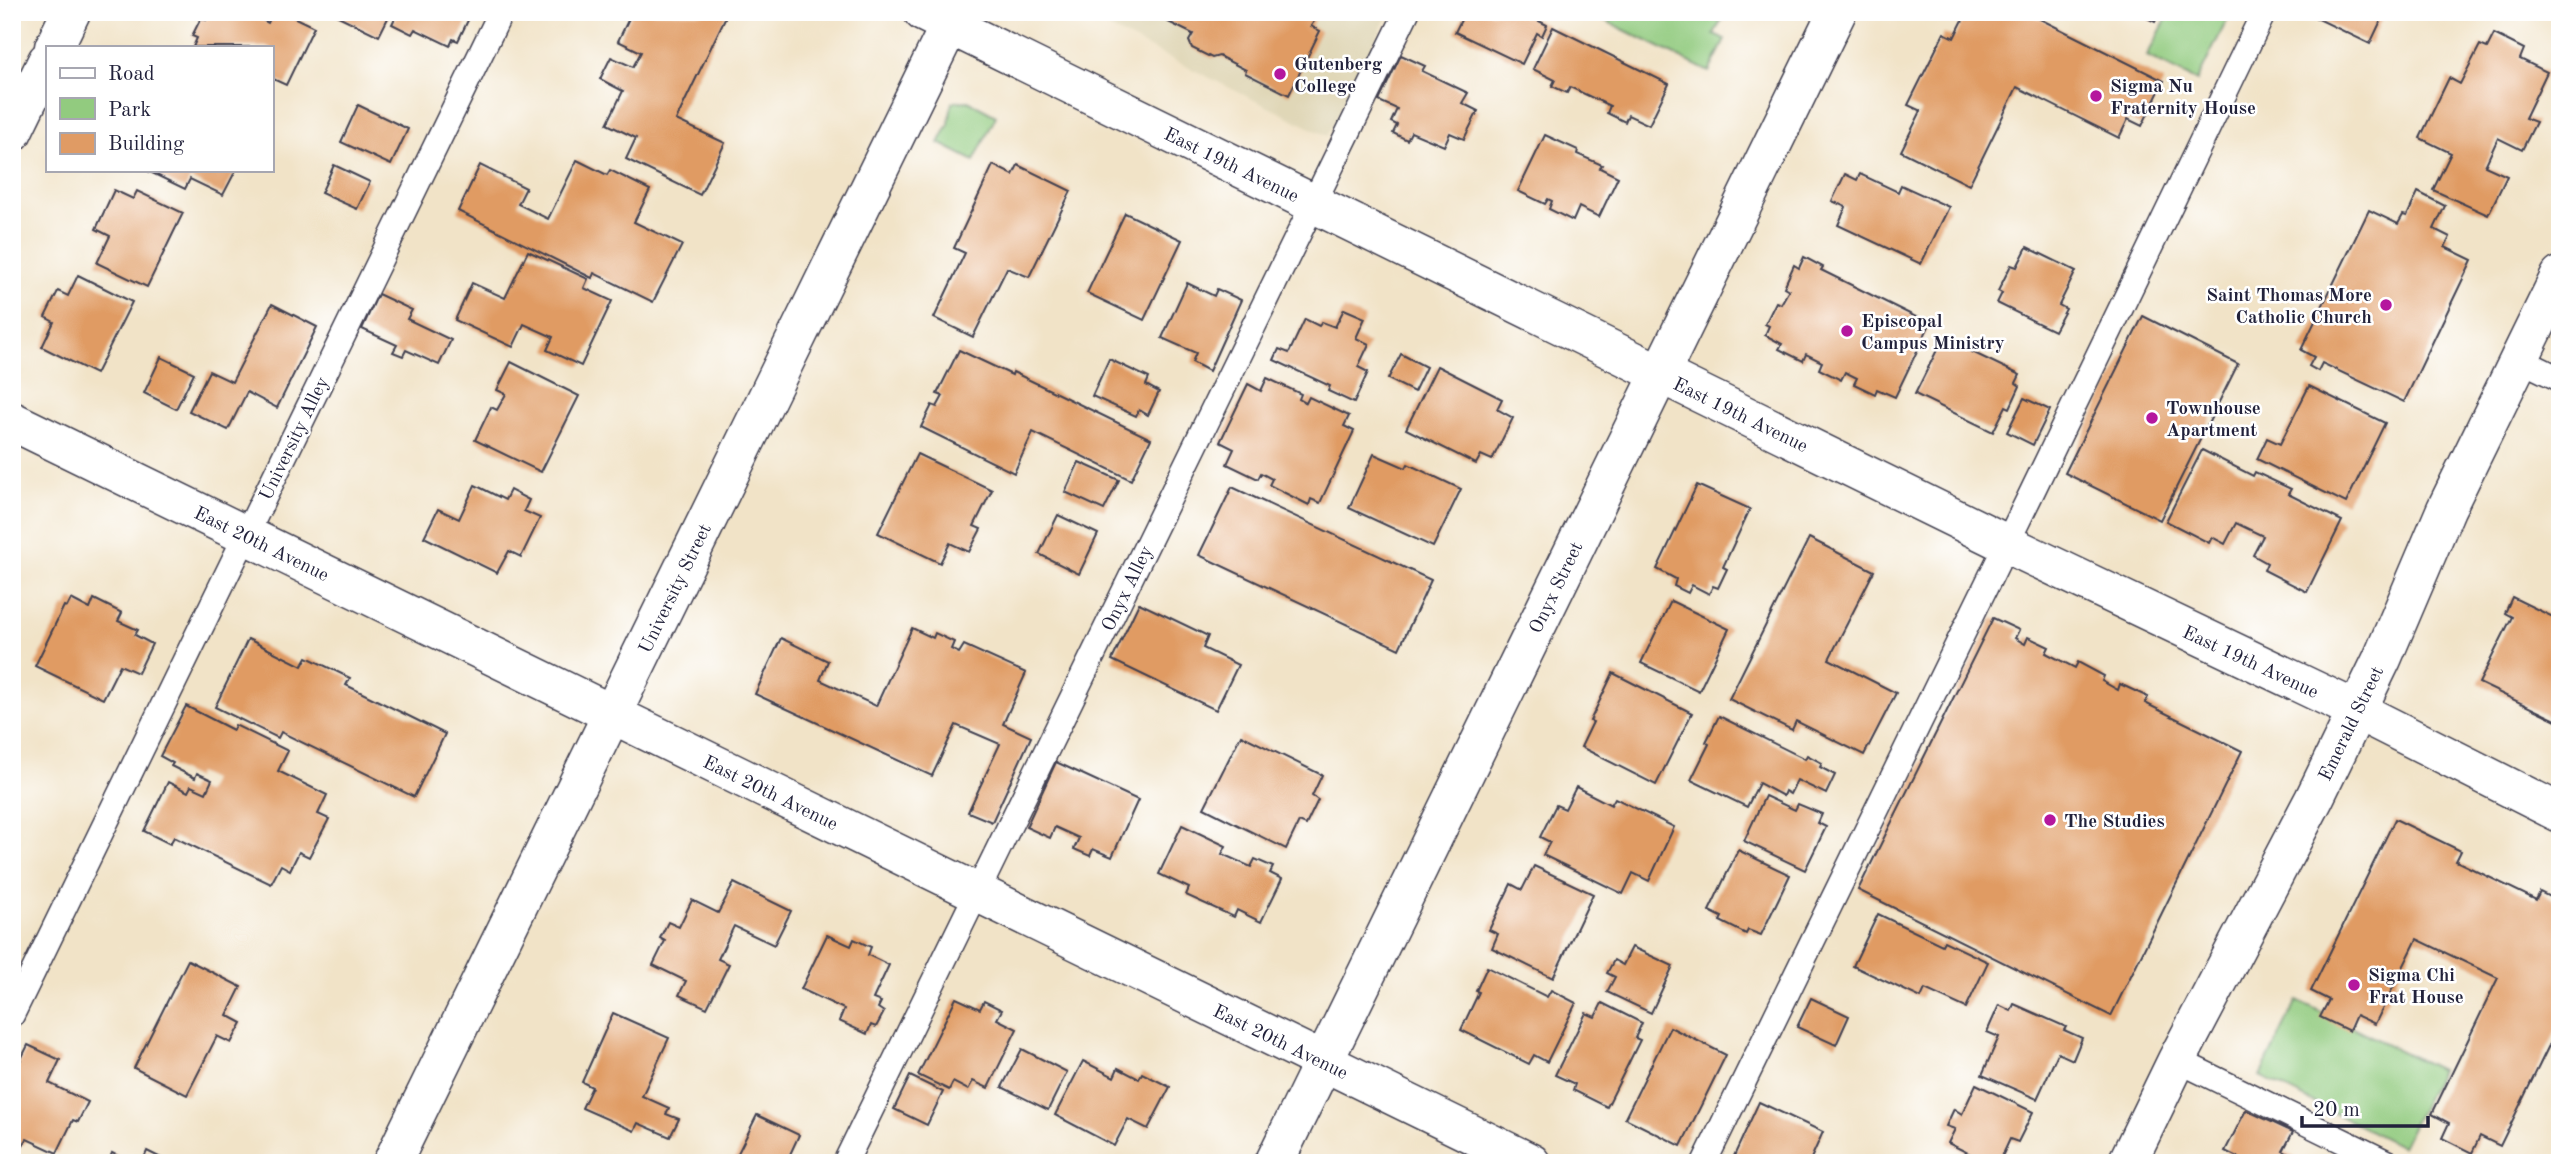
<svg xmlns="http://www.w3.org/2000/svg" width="2572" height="1175" viewBox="0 0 2572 1175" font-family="'Old Standard TT',serif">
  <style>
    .built { fill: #e0d7b7 }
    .green { fill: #92cb7f; stroke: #5a765d; stroke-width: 2 }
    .building { fill: #e09b64 }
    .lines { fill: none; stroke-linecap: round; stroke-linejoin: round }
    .service-casing { stroke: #413f50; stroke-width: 27 }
    .minor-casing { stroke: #413f50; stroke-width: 41 }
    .tertiary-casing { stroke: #413f50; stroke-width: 41 }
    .service { stroke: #fff; stroke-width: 24 }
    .minor { stroke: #fff; stroke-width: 38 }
    .tertiary { stroke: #fff; stroke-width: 38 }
    .poi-dot { fill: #b5179e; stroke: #fff; stroke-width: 2.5 }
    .labels { text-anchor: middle; stroke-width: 5; stroke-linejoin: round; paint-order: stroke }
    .poi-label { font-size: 19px; font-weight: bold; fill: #22223b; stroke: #fff; text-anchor: start }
    .street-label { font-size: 19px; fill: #22223b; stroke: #fff }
  </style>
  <rect width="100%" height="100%" fill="#fff"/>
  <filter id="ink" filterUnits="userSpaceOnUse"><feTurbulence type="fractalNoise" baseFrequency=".0143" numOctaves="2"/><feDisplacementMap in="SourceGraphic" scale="14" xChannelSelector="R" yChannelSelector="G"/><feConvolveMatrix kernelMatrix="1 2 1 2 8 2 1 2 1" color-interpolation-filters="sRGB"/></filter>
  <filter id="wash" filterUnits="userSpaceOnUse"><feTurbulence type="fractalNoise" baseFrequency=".00686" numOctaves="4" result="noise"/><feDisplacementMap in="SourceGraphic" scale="28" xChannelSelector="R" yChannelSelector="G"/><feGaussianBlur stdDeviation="1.57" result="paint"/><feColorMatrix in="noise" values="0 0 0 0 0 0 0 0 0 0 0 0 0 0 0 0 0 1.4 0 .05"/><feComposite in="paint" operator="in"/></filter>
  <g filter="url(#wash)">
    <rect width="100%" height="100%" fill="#f1e3c7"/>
    <polygon class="built" points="1077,12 1389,12 1327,136"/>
    <g class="green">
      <polygon points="1588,12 1725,12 1714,35 1725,40 1709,72"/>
      <polygon points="2170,12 2231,12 2197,81 2147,56"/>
      <polygon points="968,101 996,116 974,161 939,143 949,124 952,102"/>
      <polygon points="2297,1000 2440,1070 2402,1147 2260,1076"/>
    </g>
    <g id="blocks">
      <g class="building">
        <polygon points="210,12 246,12 268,23 273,12 283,12 314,27 286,85 271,78 271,47 193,47 197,38 192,36 201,18 206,20"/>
        <polygon points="330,12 391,12 379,36"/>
        <polygon points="398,12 468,12 471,14 458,41 453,39 450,46 415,29 412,34 392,24"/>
        <polygon points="632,12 727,14 676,120 725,143 700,195 626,159 636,138 607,124 623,91 600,79 611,57 633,67 641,52 618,41"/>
        <polygon points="1148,12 1289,12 1296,16 1298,12 1315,20 1311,26 1320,31 1289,95 1245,73 1246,70 1219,56 1212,58 1192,48 1189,41 1193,34"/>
        <polygon points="1465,12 1521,12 1547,25 1542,36 1537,33 1522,64 1455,32"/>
        <polygon points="1967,12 2026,12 2164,81 2142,126 2128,119 2119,138 2017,87 1969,185 1901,151 1921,111 1908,105 1944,33 1954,38"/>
        <polygon points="2135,12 2160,12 2155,22"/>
        <polygon points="2311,12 2385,12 2370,44 2310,15"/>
        <polygon points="1553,27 1669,84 1649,125 1628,115 1625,122 1607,113 1610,106 1570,87 1567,93 1552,86 1555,80 1533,69"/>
        <polygon points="2494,34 2524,49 2520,59 2547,72 2525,118 2536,122 2522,150 2498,138 2485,166 2507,176 2488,215 2433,190 2451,153 2420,138 2449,78 2460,84 2480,45 2487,48"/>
        <polygon points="1401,55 1425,66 1422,71 1468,93 1462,103 1478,111 1464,139 1450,133 1444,146 1411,132 1407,140 1393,133 1397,125 1391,122 1397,109 1379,101"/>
        <polygon points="358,105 408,129 391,165 341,142"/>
        <polygon points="1545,135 1578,150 1577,154 1602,165 1600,168 1618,177 1599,217 1579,207 1573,221 1549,209 1552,201 1548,199 1545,204 1518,191"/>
        <polygon points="577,160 607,175 610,170 650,190 634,222 682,245 653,302 594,273 592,278 458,211 480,165 526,188 518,204 548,219"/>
        <polygon points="334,165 370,182 357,209 321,193"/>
        <polygon points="993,165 1013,175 1018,165 1071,191 1029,277 1007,268 973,337 934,318 965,253 954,248"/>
        <polygon points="146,170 236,170 223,195 190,179 185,189"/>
        <polygon points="1845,174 1857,180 1860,174 1898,192 1901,185 1949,207 1921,264 1838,225 1846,207 1832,201"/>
        <polygon points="114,190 133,199 137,191 183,213 147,287 97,263 110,236 96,229"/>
        <polygon points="2418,192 2445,206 2434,229 2450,237 2445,247 2472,260 2404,402 2322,363 2318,371 2309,366 2314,357 2301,350 2369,210 2398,224 2403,215 2407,216"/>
        <polygon points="1125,213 1182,240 1144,320 1087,293"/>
        <polygon points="2027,247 2076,271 2059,305 2066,309 2054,331 1997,303 2002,293 1998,291 2011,265 2017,267"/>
        <polygon points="528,251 588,279 584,288 612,301 581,366 547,350 553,337 524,324 513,347 455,320 472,283 505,298"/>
        <polygon points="1804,257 1823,267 1821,270 1930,324 1895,397 1877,389 1875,394 1854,384 1857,378 1845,372 1841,380 1819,369 1822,362 1806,354 1803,361 1779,349 1782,344 1765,335 1769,326 1765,324 1776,302 1781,304 1789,290 1784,287 1794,265 1799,268"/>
        <polygon points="78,275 132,302 96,374 42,347 54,322 45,317 58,291 68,296"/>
        <polygon points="1187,283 1214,296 1217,289 1241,300 1209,371 1192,362 1196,353 1162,338"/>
        <polygon points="378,294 412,310 407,319 451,340 439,365 406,350 403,356 393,352 397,345 362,329"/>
        <polygon points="272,304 317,327 277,408 247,392 228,430 189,411 209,371 232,382"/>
        <polygon points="1344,309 1365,318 1356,338 1369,344 1358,367 1368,372 1354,403 1328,391 1330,386 1274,360 1279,349 1289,353 1305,319 1319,326 1322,322 1335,327"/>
        <polygon points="2143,316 2238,364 2160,520 2065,473"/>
        <polygon points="1943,338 2020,375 2016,383 2020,386 2010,408 2006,406 1993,432 1915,394"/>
        <polygon points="959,350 1012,375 1013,372 1151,439 1131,480 1033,432 1014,473 921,427 932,405 937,407 943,396 937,394"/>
        <polygon points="1401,354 1426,367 1414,392 1388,379"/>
        <polygon points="161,357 194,373 176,409 144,393"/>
        <polygon points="1109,359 1149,378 1146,385 1159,392 1148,415 1139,410 1136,416 1092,396"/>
        <polygon points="511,362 579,396 541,472 475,440 491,407 497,410 506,394 497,390"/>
        <polygon points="1437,366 1502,399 1497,409 1513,418 1492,460 1481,455 1476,464 1406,429"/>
        <polygon points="1267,378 1301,394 1299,399 1306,403 1309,397 1349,416 1344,426 1354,431 1320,503 1311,499 1309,505 1269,485 1272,479 1261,473 1258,479 1227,464 1234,449 1220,442 1248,384 1261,391"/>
        <polygon points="2309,386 2385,423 2346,503 2257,459 2267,438 2280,444"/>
        <polygon points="2024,398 2050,410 2033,445 2007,432"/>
        <polygon points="2202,450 2253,476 2255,472 2291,489 2288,494 2342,521 2307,592 2264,570 2267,563 2253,555 2263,536 2236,523 2225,544 2212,537 2209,543 2166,521"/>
        <polygon points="917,454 992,490 974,526 981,529 969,552 950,543 940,563 878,533"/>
        <polygon points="1374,454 1406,468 1408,464 1461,489 1433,547 1349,508"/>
        <polygon points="1079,462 1119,480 1104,510 1065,492"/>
        <polygon points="475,485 505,500 510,490 529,500 524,511 540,518 521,557 509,551 497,573 424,537 438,509 459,519"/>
        <polygon points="1697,485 1750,509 1723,567 1727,569 1718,588 1713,586 1709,594 1692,585 1688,593 1674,586 1676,579 1657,569"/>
        <polygon points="1232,487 1431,580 1399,649 1199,555"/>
        <polygon points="1058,515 1098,534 1079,574 1039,554"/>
        <polygon points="1809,538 1874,571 1829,659 1896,693 1864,755 1796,721 1792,730 1729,699"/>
        <polygon points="2512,597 2555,618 2560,608 2560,722 2479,683 2512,617 2505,613"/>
        <polygon points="71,599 90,609 94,599 122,613 118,621 138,630 135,635 152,644 138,673 120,665 103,699 35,666 64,606 67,607"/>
        <polygon points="1671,601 1729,629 1699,691 1641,663"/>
        <polygon points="1139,603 1208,636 1203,648 1238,665 1216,710 1112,660"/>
        <polygon points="1993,618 2019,630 2015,638 2025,644 2028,637 2049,647 2046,653 2075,668 2078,662 2104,676 2102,681 2118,690 2120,684 2148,697 2145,703 2242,751 2111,1016 1858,890"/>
        <polygon points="912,628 933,638 935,633 954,642 951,649 959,653 964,645 1026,673 1003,724 1031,737 992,822 968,812 1000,744 956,725 932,776 755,694 781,638 828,661 820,680 876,706"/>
        <polygon points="248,639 302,666 307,657 350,678 346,685 445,734 414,797 281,732 278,738 215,707"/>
        <polygon points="1613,673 1692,713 1656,785 1581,747 1593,722 1590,721"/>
        <polygon points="186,706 233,730 235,725 288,751 278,771 327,795 318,814 329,819 309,857 299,852 290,870 281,865 271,884 174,837 170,844 144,831 168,782 188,792 191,786 206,793 212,780 197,773 195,778 171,766 173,763 160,756"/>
        <polygon points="1719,716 1805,759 1807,755 1822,763 1820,767 1835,775 1826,794 1797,780 1790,794 1785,791 1783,796 1759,783 1747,807 1691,780 1709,744 1706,742"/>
        <polygon points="1241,735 1322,775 1312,796 1318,800 1306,825 1299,822 1286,849 1204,808"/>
        <polygon points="1056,762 1138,800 1112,857 1093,849 1090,856 1074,849 1079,838 1055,827 1050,838 1026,827"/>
        <polygon points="1576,787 1611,805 1615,798 1674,827 1649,881 1633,873 1623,894 1543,855 1550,842 1540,837 1556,805 1565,809"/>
        <polygon points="1765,796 1795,810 1798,804 1822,814 1818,823 1826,827 1805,870 1744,841"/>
        <polygon points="2395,819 2461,851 2456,861 2536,900 2540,892 2560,902 2560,1023 2500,1146 2480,1136 2472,1153 2442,1138 2449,1123 2432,1114 2498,978 2417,939 2375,1024 2356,1015 2349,1031 2320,1017 2329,1000 2311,991"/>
        <polygon points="1182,825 1226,846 1222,854 1251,867 1255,859 1273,867 1270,873 1282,879 1261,922 1237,910 1234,917 1186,895 1189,888 1159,874"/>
        <polygon points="1738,850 1790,875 1761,935 1748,930 1746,934 1720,921 1722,917 1709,911"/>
        <polygon points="1534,866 1593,894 1553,978 1492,948 1498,934 1489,930 1511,884 1522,890"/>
        <polygon points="734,883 791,911 774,945 734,926 718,959 729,964 707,1008 679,995 686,981 653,965 665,941 660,938 668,922 679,927 692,900 718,913"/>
        <polygon points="1878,914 1942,945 1944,941 1988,962 1966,1008 1925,989 1921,998 1853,966"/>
        <polygon points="827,935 851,946 854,939 871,947 868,955 889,965 873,999 881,1002 878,1008 884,1012 876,1027 871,1025 867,1034 839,1021 844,1009 801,989"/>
        <polygon points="1632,947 1673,966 1651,1013 1607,992 1615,977 1607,973 1614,960 1623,965"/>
        <polygon points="188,960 241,987 227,1015 242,1023 231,1043 217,1036 187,1095 134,1068"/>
        <polygon points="1487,967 1547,997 1551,990 1576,1003 1547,1062 1534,1055 1529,1064 1461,1030 1479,992 1476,991"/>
        <polygon points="956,998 980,1009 984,1001 1002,1010 997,1019 1017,1029 988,1088 973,1081 968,1090 953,1082 949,1090 918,1075"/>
        <polygon points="1811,998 1849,1016 1836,1045 1797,1027"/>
        <polygon points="1602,1003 1642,1023 1635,1038 1640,1040 1607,1107 1573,1090 1575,1084 1555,1075 1586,1013 1595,1017"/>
        <polygon points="2014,1004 2066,1027 2064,1030 2082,1038 2073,1060 2058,1053 2037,1099 1982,1075 1999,1037 1987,1032 1999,1005 2011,1011"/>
        <polygon points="613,1013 669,1038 642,1096 669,1108 666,1114 679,1119 670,1137 638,1123 634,1131 582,1108 592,1087 582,1082"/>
        <polygon points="1670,1027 1726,1055 1681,1146 1625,1118"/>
        <polygon points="28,1045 60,1060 49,1083 88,1102 78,1122 73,1120 57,1153 27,1139 23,1145 12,1140 12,1077"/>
        <polygon points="1022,1049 1067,1072 1048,1110 1002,1087"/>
        <polygon points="1083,1061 1114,1077 1118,1068 1139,1079 1142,1073 1170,1087 1148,1129 1128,1119 1114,1146 1055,1115"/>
        <polygon points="910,1076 943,1092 927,1125 894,1109"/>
        <polygon points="1976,1084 2033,1112 2018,1142 2010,1139 1999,1163 1988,1163 1948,1143 1955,1129 1946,1126 1954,1109 1962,1114"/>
        <polygon points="1759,1102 1823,1132 1809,1163 1748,1163 1734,1156"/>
        <polygon points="2246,1110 2293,1132 2283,1151 2305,1163 2249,1163 2225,1151"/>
        <polygon points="757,1115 799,1135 786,1163 743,1163 735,1159"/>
        <polygon points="147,1151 171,1163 142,1163"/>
        <polygon points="112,1153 132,1163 108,1163"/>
        <polygon points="559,1156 574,1163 556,1163"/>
      </g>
    </g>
  </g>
  <g filter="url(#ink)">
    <use href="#blocks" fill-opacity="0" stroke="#413f50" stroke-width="2"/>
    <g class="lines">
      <defs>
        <g id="service">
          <polyline points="2519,359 2560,379"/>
          <polyline points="12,1015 501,12"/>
          <polyline points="2177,1060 2388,1163"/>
          <polyline points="845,1163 1407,12"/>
          <polyline points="1704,1163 2032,492 2264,12"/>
        </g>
        <g id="minor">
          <polyline points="54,47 71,12"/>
          <polyline points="12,133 47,61"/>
          <polyline points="12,421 1531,1163"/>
          <polyline points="392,1163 956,12"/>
          <polyline points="1274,1163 1837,12"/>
          <polyline points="2127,1163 2177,1060 2314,799 2382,659 2446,509 2560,276"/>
        </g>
        <polyline id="tertiary" points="923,12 2007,544 2356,710 2560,813"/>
      </defs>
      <use href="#service" class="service-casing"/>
      <use href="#minor" class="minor-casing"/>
      <use href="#tertiary" class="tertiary-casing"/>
      <use href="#service" class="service"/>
      <use href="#minor" class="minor"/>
      <use href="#tertiary" class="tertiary"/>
    </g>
  </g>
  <g class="poi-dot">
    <circle cx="1280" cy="74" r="7"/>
    <circle cx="2096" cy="96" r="7"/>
    <circle cx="2386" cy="305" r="7"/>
    <circle cx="1847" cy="331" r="7"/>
    <circle cx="2152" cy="418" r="7"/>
    <circle cx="2050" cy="820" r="7"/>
    <circle cx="2354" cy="985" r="7"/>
  </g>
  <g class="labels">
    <g class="poi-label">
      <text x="1294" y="70">Gutenberg<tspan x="1294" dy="22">College</tspan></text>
      <text x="2110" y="92">Sigma Nu<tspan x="2110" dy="22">Fraternity House</tspan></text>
      <text x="2372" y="301" text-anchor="end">Saint Thomas More<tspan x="2372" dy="22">Catholic Church</tspan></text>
      <text x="1861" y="327">Episcopal<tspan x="1861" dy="22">Campus Ministry</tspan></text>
      <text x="2166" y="414">Townhouse<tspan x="2166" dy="22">Apartment</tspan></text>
      <text x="2064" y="827">The Studies</text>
      <text x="2368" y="981">Sigma Chi<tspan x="2368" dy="22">Frat House</tspan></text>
    </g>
    <g class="street-label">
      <text transform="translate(1232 164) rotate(26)" y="7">East 19th Avenue</text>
      <text transform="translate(1741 414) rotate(26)" y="7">East 19th Avenue</text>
      <text transform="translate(293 438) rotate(-64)" y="7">University Alley</text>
      <text transform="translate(262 543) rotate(26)" y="7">East 20th Avenue</text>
      <text transform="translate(1555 587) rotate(-64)" y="7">Onyx Street</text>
      <text transform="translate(674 588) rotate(-64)" y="7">University Street</text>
      <text transform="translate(1126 588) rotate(-64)" y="7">Onyx Alley</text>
      <text transform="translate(2251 661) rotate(25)" y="7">East 19th Avenue</text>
      <text transform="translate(2350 723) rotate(-64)" y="7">Emerald Street</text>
      <text transform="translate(771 792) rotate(26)" y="7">East 20th Avenue</text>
      <text transform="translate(1281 1041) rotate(26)" y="7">East 20th Avenue</text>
    </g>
  </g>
  <rect width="2572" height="1175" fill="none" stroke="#fff" stroke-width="42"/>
  <rect x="46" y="46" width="228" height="126" fill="#ffffff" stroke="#a7a7b1" stroke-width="2"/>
  <rect x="60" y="68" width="35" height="10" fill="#ffffff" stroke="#a7a7b1" stroke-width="2"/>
  <text x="108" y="80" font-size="21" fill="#22223b">Road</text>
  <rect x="60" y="98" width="35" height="21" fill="#92cb7f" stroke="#a7a7b1" stroke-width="2"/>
  <text x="108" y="116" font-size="21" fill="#22223b">Park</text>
  <rect x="60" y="133" width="35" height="21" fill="#e09b64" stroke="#a7a7b1" stroke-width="2"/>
  <text x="108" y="150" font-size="21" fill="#22223b">Building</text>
  <path d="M2302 1116v10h126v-10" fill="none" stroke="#22223b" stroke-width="3.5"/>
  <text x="2313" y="1116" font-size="21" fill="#22223b" stroke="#ffffff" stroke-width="5" paint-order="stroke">20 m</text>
</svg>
